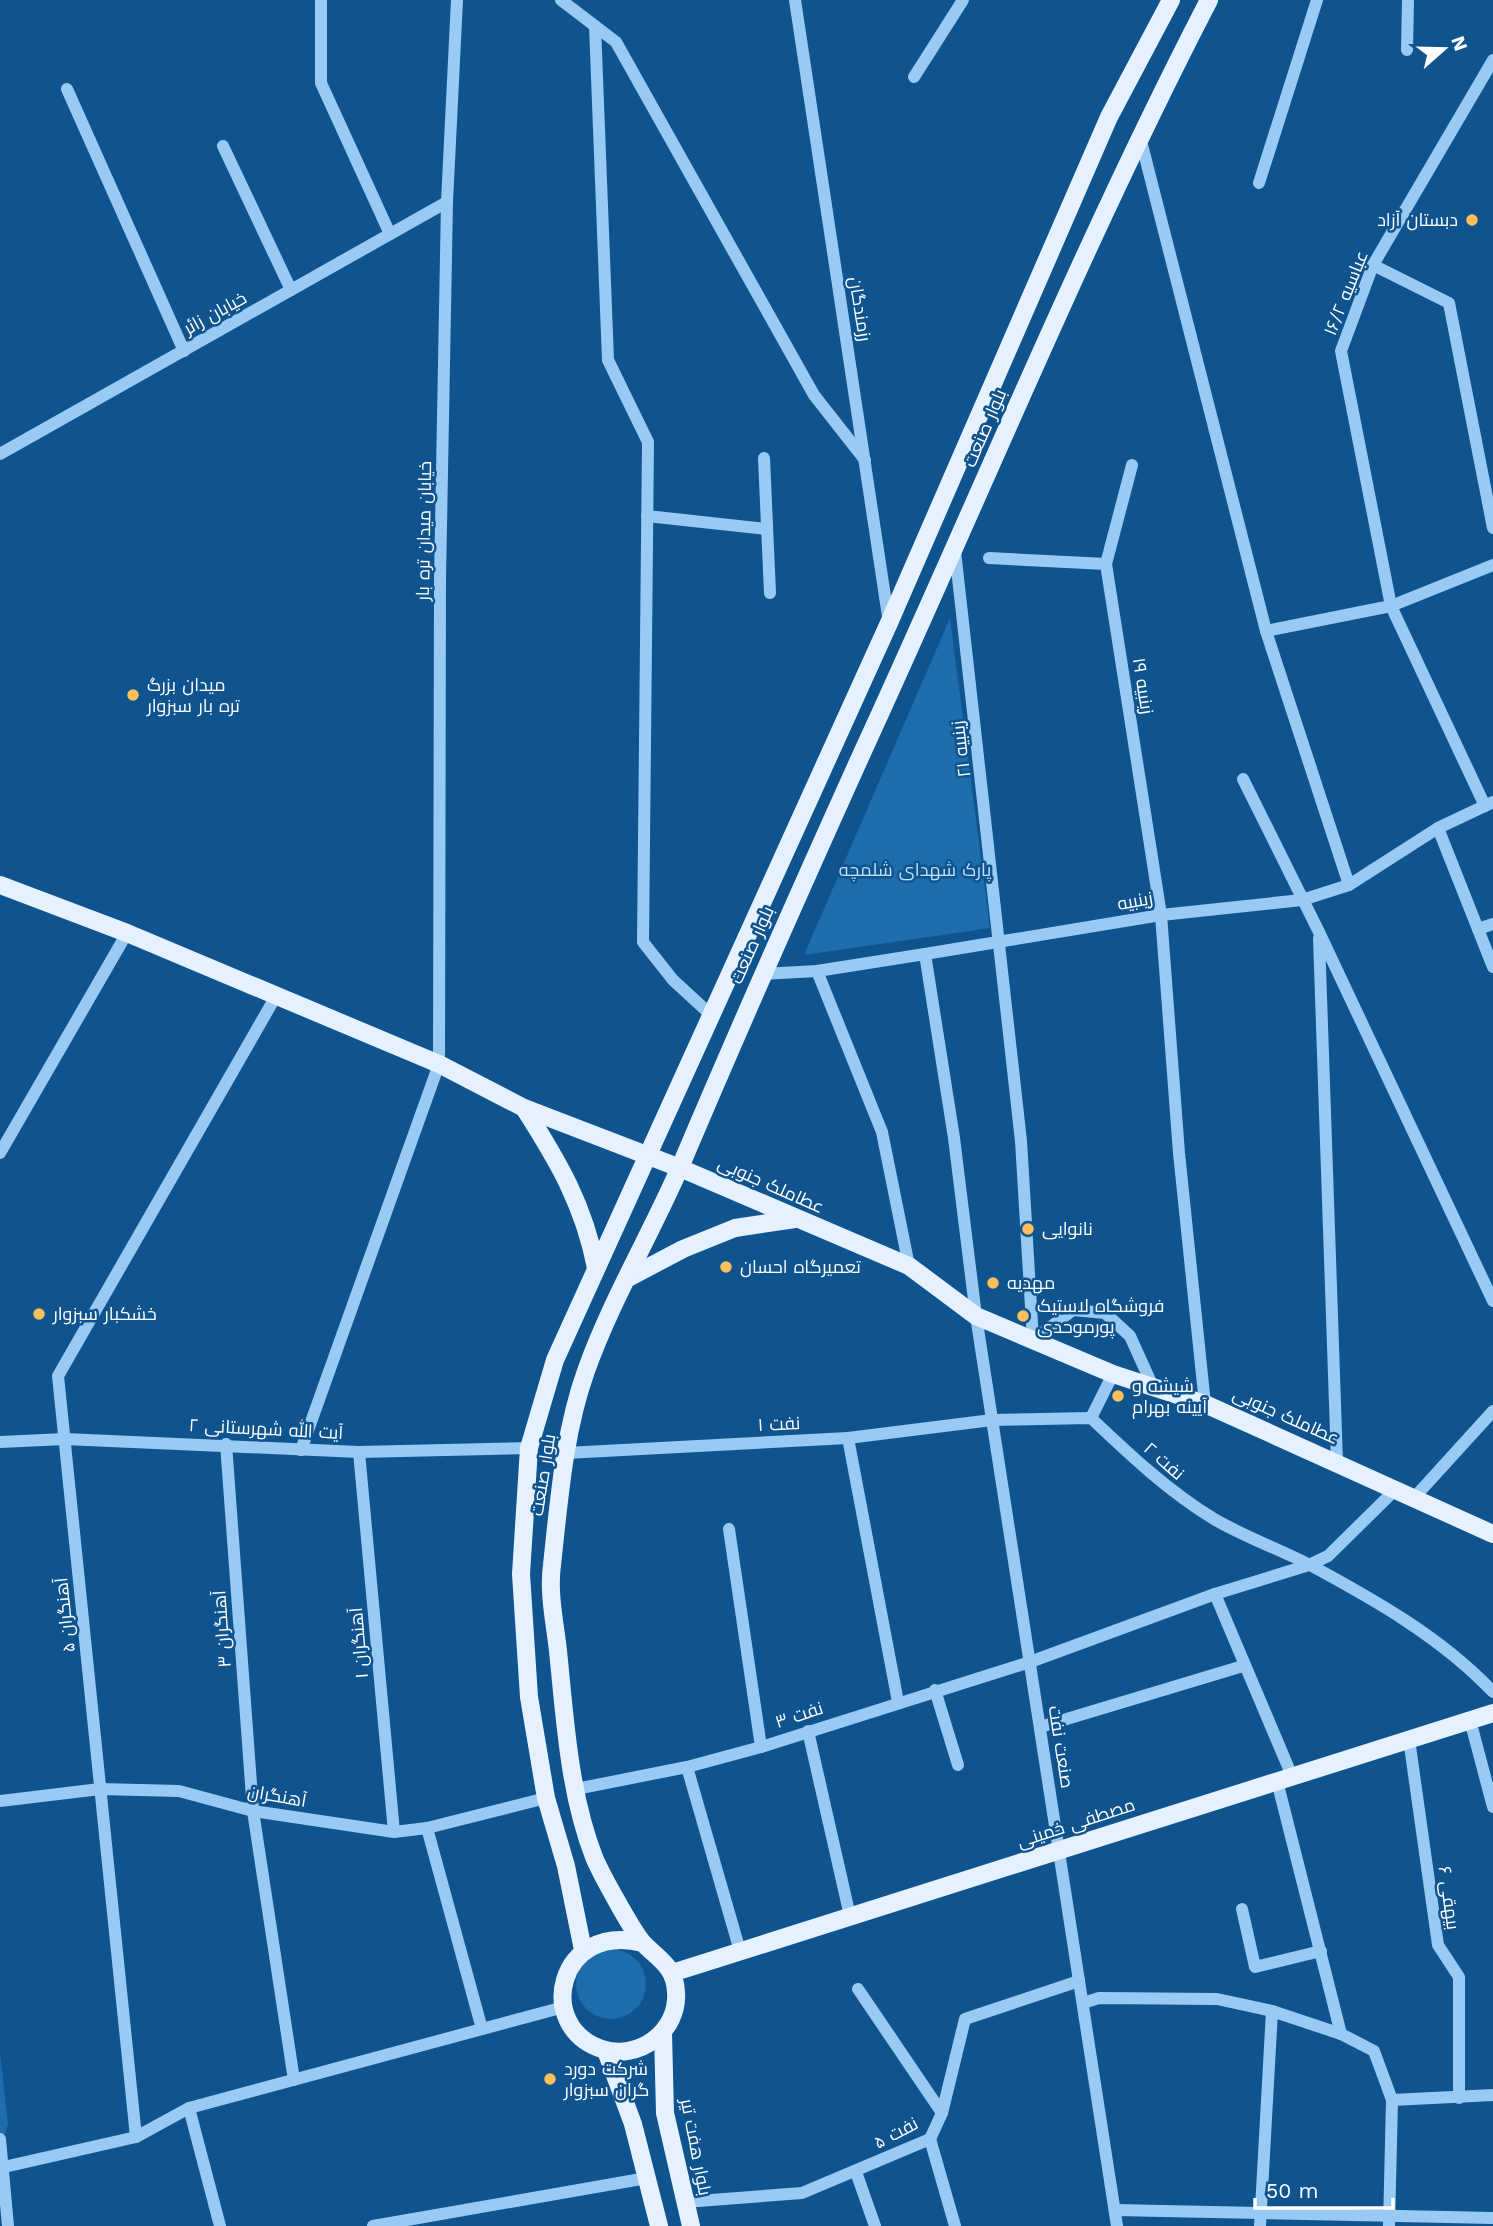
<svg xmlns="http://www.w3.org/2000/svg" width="1493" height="2226" viewBox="0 0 1493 2226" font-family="'Work Sans',Cairo,sans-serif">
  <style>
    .green { fill: #1d6dad }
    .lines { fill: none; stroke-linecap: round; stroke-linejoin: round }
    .minor { stroke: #98caf3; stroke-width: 12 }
    .major { stroke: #e5f1ff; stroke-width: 18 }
    .poi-dot { fill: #ffbf5b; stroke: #0f548f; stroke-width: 2.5 }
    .labels { text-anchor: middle; stroke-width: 5; stroke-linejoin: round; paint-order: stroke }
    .poi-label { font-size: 18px; fill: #fff; stroke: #0f548f; text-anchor: start }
    .street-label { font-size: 18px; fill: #fff; stroke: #0f548f }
    .park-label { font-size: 18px; fill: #c0e2fe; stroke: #0f548f }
  </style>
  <rect width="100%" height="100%" fill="#0f548f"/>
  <g class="green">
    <polygon points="950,618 990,928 804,955"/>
    <circle cx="611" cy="1984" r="35"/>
    <polygon points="0,2053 8,2124 0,2151"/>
  </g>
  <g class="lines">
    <g class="minor">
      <polyline points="321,0 321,83 390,234"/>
      <polyline points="561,0 616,42 814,395 865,460"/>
      <polyline points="795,0 889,623"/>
      <polyline points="595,26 608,360 648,442 643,942 673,980 711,1015"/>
      <polyline points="1407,50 1408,0"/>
      <polyline points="914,77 963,0"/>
      <polyline points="67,89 184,351"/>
      <polyline points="1140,137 1266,631 1349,885"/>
      <polyline points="223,146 291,290"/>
      <polyline points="1259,183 1317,0"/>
      <polyline points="1373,265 1449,303 1493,528"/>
      <polyline points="0,454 447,202"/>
      <polyline points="764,458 770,593"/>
      <polyline points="1132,465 1106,564 1161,915 1179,1153 1205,1404"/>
      <polyline points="647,516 767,529"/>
      <polyline points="955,551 1021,1141 1033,1340"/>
      <polyline points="989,558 1106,564"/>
      <polyline points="1266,631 1391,606 1493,565"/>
      <polyline points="1243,779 1318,930 1493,1301"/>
      <polyline points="1485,806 1391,606 1341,351 1373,265 1493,60"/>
      <polyline points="1438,828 1493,967"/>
      <polyline points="1478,929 1493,924"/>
      <polyline points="1319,938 1337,1462"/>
      <polyline points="925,954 954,1138 976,1316 1117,2226"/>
      <polyline points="817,971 882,1132 909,1266"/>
      <polyline points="762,974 817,971 925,954 1161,915 1302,900 1349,885 1438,828 1493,802"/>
      <polyline points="0,1153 127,933"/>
      <polyline points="1033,1340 1073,1310 1105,1313 1130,1336 1153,1387"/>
      <polyline points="1091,1418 1113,1374"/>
      <polyline points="848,1438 898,1702"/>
      <polyline points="0,1442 65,1439 359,1452 529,1448"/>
      <polyline points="226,1444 253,1811 294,2080"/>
      <polyline points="301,1450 439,1064 440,580 447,202 457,0"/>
      <polyline points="359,1452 394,1832"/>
      <path d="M566,1453L848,1438L992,1420L1091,1418C1130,1455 1168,1491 1214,1519C1245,1537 1279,1549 1310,1565C1375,1600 1442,1638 1493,1692"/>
      <polyline points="1413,1499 1493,1411"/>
      <polyline points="729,1529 761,1747"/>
      <polyline points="1215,1594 1292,1776"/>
      <polyline points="935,1690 958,1765"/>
      <polyline points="1470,1720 1493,1807"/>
      <polyline points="1040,1727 1243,1666"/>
      <polyline points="808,1731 850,1916"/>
      <polyline points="1409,1739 1438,1945 1459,1977 1459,2098"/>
      <polyline points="687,1767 740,1951"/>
      <polyline points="1277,1781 1341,2034 1374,2051 1392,2100"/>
      <polyline points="576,1789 687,1767 761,1747 1030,1662 1215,1594 1309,1565 1328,1556 1394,1491"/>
      <polyline points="0,1801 100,1789 179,1791 253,1811 394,1832 427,1828 546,1798"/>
      <polyline points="427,1828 482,2029"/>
      <polyline points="1242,1909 1255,1967 1321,1951"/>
      <polyline points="858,1989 942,2113"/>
      <polyline points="1083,2003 1099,1998 1217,1999 1272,2011 1341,2034"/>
      <polyline points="189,2108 220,2226"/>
      <polyline points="136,2137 58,1376 276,996"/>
      <polyline points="0,2139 8,2226"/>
      <polyline points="930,2139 955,2226"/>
      <polyline points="0,2168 136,2137 189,2108 564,2007"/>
      <polyline points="856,2172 875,2226"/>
      <polyline points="685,2202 802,2193 930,2139 942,2113 965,2019 1079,1981"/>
      <polyline points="1115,2210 1493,2218"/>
      <polyline points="373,2226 647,2178"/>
      <polyline points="1260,2226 1272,2011"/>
      <polyline points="1389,2226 1392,2100 1493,2095"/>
    </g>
    <g class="major">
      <polyline points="0,885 127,933 439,1064 524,1108 680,1168 909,1266 976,1316 1113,1374 1205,1404 1493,1534"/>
      <path d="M524,1108C558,1161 584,1205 596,1268"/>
      <polyline points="628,1278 683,1249 735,1228 795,1219"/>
      <path d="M643,1943C558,1921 534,2027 602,2049C639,2061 679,2031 676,1992C675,1966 658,1959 643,1943C633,1932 600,1872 594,1857C569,1793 565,1719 558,1651C555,1623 548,1593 552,1565C559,1501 564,1432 586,1371C612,1298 654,1229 684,1158C742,1021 802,886 863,751C978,501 1082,245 1209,0"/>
      <polyline points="583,1950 566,1866 546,1798 529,1697 521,1574 529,1448 555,1360 889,623 1109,117 1171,0"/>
      <polyline points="672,1973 1493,1713"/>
      <polyline points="663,2033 665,2113 691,2226"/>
      <polyline points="606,2051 633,2124 659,2226"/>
    </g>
  </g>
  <g class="poi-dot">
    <circle cx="1472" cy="220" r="7"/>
    <circle cx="133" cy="695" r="7"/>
    <circle cx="1028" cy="1229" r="7"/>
    <circle cx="726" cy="1267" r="7"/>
    <circle cx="993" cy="1283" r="7"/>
    <circle cx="39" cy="1314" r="7"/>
    <circle cx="1023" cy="1316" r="7"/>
    <circle cx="1118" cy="1396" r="7"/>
    <circle cx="550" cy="2079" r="7"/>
  </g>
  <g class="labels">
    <g class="poi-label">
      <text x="1458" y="226" text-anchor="end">دبستان آزاد</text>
      <text x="147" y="691">میدان بزرگ<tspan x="147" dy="21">تره بار سبزوار</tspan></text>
      <text x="1042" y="1235">نانوایی</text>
      <text x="740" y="1273">تعمیرگاه احسان</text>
      <text x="1007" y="1289">مهدیه</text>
      <text x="1037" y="1312">فروشگاه لاستیک<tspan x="1037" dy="21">پورموحدی</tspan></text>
      <text x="53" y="1320">خشکبار سبزوار</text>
      <text x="1132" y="1392">شیشه و<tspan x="1132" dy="21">آیینه بهرام</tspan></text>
      <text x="564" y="2075">شرکت دورد<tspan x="564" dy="21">گران سبزوار</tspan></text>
    </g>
    <g class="street-label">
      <text transform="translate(1346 293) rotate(-68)" y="6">عباسیه ۱۶/۲</text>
      <text transform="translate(860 309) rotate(81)" y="6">رزمندگان</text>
      <text transform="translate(215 313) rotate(-29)" y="6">خیابان زائر</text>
      <text transform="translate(985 428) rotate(-67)" y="6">بلوار صنعت</text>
      <text transform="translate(424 531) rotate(-89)" y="6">خیابان میدان تره بار</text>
      <text transform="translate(1143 686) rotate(81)" y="6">زینبیه ۱۹</text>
      <text transform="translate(961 749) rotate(-97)" y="6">زینبیه ۲۱</text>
      <text transform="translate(1135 901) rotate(-10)" y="6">زینبیه</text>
      <text transform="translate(752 945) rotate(-66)" y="6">بلوار صنعت</text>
      <text transform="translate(771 1185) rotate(24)" y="6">عطاملک جنوبی</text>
      <text transform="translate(1286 1416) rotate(24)" y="6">عطاملک جنوبی</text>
      <text transform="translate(779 1424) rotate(-3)" y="6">نفت ۱</text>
      <text transform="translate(266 1429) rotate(3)" y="6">آیت الله شهرستانی ۲</text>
      <text transform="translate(1164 1461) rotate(41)" y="6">نفت ۲</text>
      <text transform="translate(543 1475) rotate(-81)" y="6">بلوار صنعت</text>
      <text transform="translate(65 1615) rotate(-96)" y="6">آهنگران ۵</text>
      <text transform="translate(222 1629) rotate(-94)" y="6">آهنگران ۳</text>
      <text transform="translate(359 1643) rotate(-95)" y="6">آهنگران ۱</text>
      <text transform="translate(799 1715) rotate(-18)" y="6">نفت ۳</text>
      <text transform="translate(1061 1747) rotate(81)" y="6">صنعت نفت</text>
      <text transform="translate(277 1796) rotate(10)" y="6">آهنگران</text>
      <text transform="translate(1076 1823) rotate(-18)" y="6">مصطفی خمینی</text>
      <text transform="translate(1449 1898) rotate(82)" y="6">بیهقی ۶</text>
      <text transform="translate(896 2133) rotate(-28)" y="6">نفت ۵</text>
      <text transform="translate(696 2147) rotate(79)" y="6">بلوار هفت تیر</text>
    </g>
    <g class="park-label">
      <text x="915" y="876">پارک شهدای شلمچه</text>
    </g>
  </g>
  <g transform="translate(1444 49) rotate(70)" stroke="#0f548f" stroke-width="5" paint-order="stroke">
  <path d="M0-5L12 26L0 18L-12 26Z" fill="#ffffff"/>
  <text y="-10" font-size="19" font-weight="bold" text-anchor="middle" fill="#ffffff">N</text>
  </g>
  <path d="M1255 2198v10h138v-10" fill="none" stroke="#ffffff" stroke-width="3.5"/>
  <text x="1266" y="2198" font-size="21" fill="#ffffff" stroke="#0f548f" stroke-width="5" paint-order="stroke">50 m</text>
</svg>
